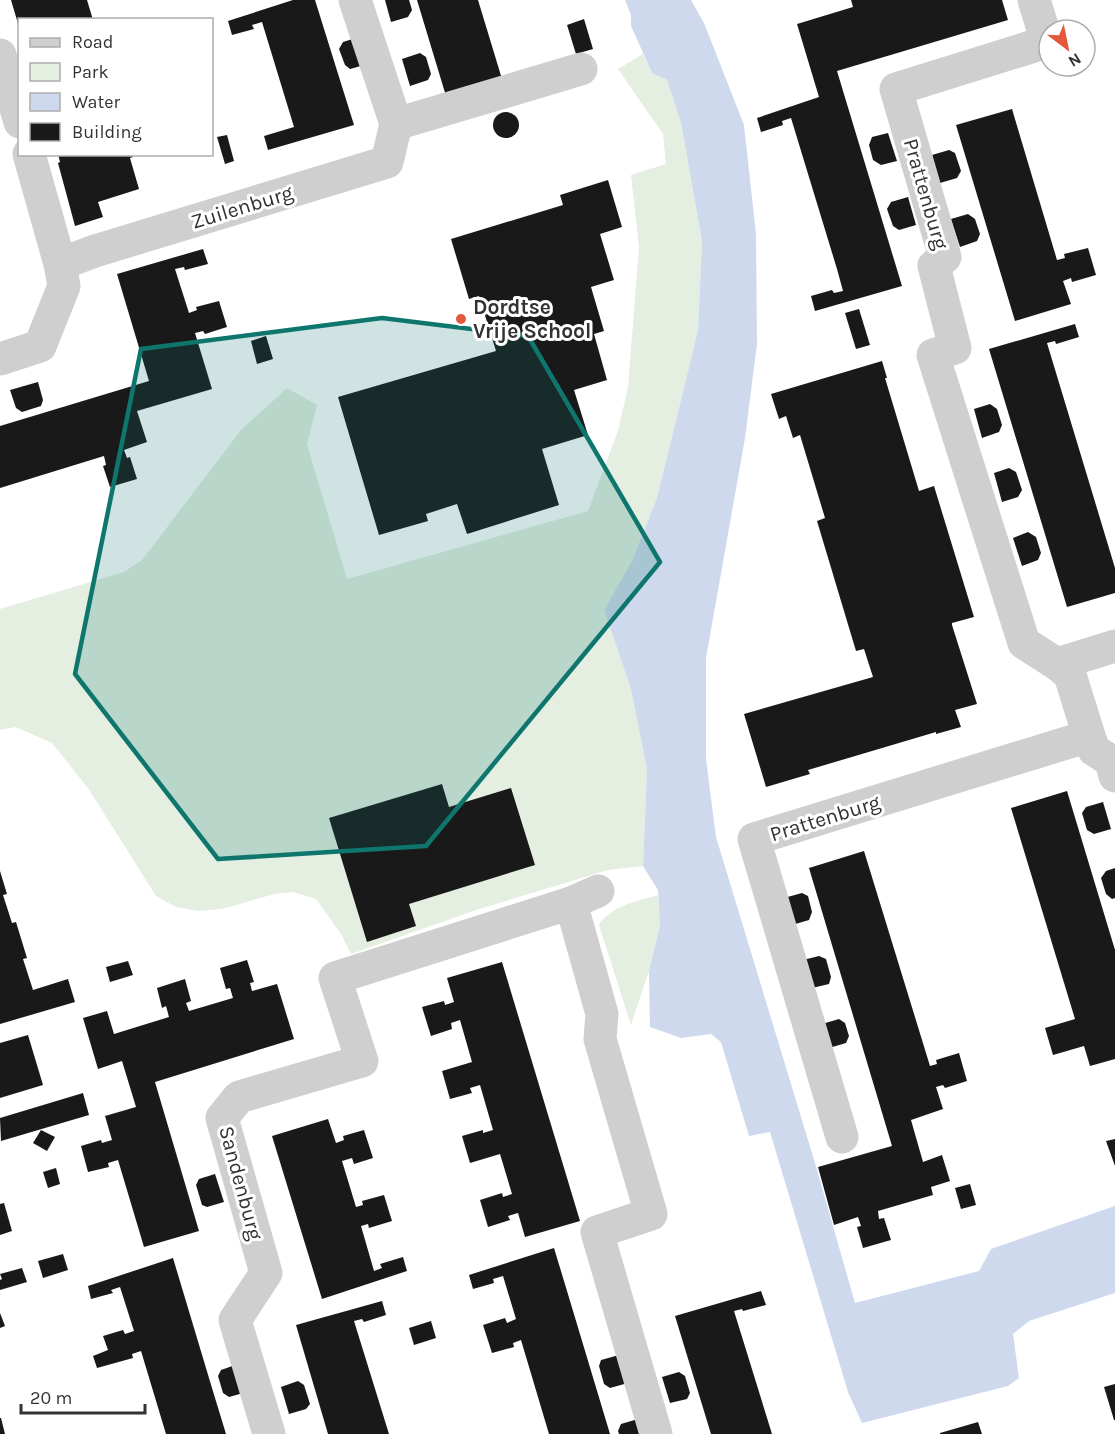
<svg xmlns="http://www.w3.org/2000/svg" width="1115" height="1434" viewBox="0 0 1115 1434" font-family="Karla,sans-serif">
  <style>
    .green { fill: #e4eee1 }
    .water { fill: #ced9ed }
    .building { fill: #191919 }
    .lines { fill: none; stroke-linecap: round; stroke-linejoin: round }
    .street { stroke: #cfcfcf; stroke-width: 33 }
    .marked { fill: #0f766e; fill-opacity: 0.2; stroke: #0f766e; stroke-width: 4.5; stroke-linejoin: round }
    .poi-dot { fill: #e3573a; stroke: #fff; stroke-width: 2 }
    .labels { text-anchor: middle; stroke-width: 6; stroke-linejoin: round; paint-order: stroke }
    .street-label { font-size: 21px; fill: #323232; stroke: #fff }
    .poi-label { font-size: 21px; font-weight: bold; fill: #323232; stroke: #fff; text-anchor: start }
  </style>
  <rect width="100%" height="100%" fill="#fff"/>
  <g class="green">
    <polygon points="643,54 652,73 667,80 681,123 702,241 698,330 657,498 632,562 604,610 631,689 647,769 643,866 608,870 479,909 351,954 341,934 316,899 293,892 274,894 222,909 198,911 176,907 156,896 88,788 52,743 16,727 0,730 0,609 124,572 142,560 241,430 287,388 317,405 307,444 347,579 588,511 618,431 628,387 639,247 631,175 666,164 663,134 618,69"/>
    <path d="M658,895L660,925L649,971L631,1025L599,925C610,906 639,901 658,895Z"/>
  </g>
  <polygon class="water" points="625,0 691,0 704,23 744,125 756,234 757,344 745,438 706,658 706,759 716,837 815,1163 855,1303 979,1271 991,1249 1115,1206 1115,1293 1029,1321 1013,1334 1019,1378 1008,1386 862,1423 848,1392 770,1132 749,1136 721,1042 711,1034 681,1038 650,1027 649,971 660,925 658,890 643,866 647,769 631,689 604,610 632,561 657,498 698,330 702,241 681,123 667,80 652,73 631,26 631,15"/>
  <g class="building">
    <polygon points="11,0 87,0 93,20 20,20 19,27"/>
    <polygon points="293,0 315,0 354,125 268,150 264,136 294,127 262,22 252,25 254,29 232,35 228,21"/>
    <polygon points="385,0 409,0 412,10 408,17 391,22"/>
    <polygon points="417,0 478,0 502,79 446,96"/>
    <polygon points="851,0 1002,0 1008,20 837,71 902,286 815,311 811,296 832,290 834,293 843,291 837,269 791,118 782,121 783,125 761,132 757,118 819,97 797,24 853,7"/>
    <polygon points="584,19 593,49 576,54 567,25"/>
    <polygon points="359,37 368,64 350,69 345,65 339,49 343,42"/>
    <polygon points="420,53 426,57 431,74 428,80 410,86 402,59"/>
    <polygon points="1012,109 1057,260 1065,258 1064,254 1088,248 1096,275 1072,282 1071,278 1063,281 1071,304 1015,321 956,125"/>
    <circle cx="506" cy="125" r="13"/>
    <polygon points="888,133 897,161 881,165 873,160 869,145 872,137"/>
    <polygon points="227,135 234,161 225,164 217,137"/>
    <polygon points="949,150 955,153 961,171 957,178 940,183 932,155"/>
    <polygon points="58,154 132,154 133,157 130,158 139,189 98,202 103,217 75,226 58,163 60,162"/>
    <polygon points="608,180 622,227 600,234 614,280 591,287 604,331 594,334 607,380 574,390 588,435 542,449 559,505 467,534 457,504 426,514 428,521 379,535 338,397 496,351 479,296 469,299 451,239 563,205 560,195"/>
    <polygon points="908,197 916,225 899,230 893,226 887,209 891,202"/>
    <polygon points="968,214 975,219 980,234 977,241 960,247 951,219"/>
    <polygon points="203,249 208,264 185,270 184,267 175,269 189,313 197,310 196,307 219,301 227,327 205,334 203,331 195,333 212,389 137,411 147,442 124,450 127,458 130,457 137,479 110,487 103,466 106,465 104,456 0,488 0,426 149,381 117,274"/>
    <polygon points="859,309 870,345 856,349 845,313"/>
    <polygon points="1075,324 1079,337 1056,344 1055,341 1047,343 1115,568 1115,593 1067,607 989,349"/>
    <polygon points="266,336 273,359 257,364 251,341"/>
    <polygon points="882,361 887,378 885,378 919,491 934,486 974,617 952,623 952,625 977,704 955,710 961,727 936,734 936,732 808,770 810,774 766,787 744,714 873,677 864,649 856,651 817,521 825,518 800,435 793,438 786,416 779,419 771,394"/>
    <polygon points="38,382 43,400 41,406 22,412 16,408 10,390"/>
    <polygon points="990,404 997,409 1002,425 999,432 982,438 974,409"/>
    <polygon points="1009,468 1016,472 1022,490 1018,497 1002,502 994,473"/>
    <polygon points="1028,532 1036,537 1041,553 1038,560 1022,566 1013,538"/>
    <polygon points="442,784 449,807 511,788 535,865 409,904 416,926 367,942 329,818"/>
    <polygon points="1067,791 1115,950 1115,1059 1090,1066 1084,1046 1053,1055 1045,1028 1075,1019 1011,808"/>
    <polygon points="1103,802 1111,829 1094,834 1087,830 1082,813 1086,807"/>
    <polygon points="864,851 930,1066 937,1064 936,1060 959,1053 967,1081 945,1088 943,1085 936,1087 943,1109 911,1120 923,1162 942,1155 950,1181 931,1187 933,1195 878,1211 879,1219 884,1218 891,1240 863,1248 857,1227 861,1226 858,1217 834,1225 818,1167 892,1146 809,868"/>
    <polygon points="1115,868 1115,898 1112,899 1106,894 1101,878 1106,871"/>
    <polygon points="0,871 7,894 3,895 12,923 16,922 27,958 23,959 33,990 68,979 75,1002 0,1024"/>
    <polygon points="802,893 808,896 812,912 809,920 792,925 784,898"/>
    <polygon points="819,956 826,959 831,977 829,984 812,988 803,960"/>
    <polygon points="247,960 254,982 250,983 252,991 277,984 294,1039 155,1082 199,1231 144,1247 118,1160 108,1163 109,1167 88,1172 81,1146 101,1140 102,1143 112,1140 105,1116 136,1107 122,1061 98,1069 83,1018 107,1011 114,1034 169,1017 166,1006 162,1008 157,988 185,979 191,1001 186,1003 189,1011 233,998 230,988 226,989 220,968"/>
    <polygon points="128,961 133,975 110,982 106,967"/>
    <polygon points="502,962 580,1221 525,1237 518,1213 508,1216 510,1220 488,1227 480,1200 502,1193 503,1197 512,1194 500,1154 470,1163 462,1136 483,1130 483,1133 493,1130 480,1085 470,1088 472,1093 450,1099 442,1071 472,1062 460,1020 451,1023 452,1029 431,1036 422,1007 444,1001 445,1005 454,1002 447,978"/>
    <polygon points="839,1019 845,1023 849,1036 846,1043 829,1048 822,1024"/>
    <polygon points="28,1035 43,1085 0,1098 0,1043"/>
    <polygon points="83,1093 89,1115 1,1141 0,1118"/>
    <polygon points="328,1119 336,1143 344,1140 343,1136 364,1130 373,1158 354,1164 352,1158 342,1161 356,1207 363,1205 362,1201 384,1195 392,1221 369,1228 368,1224 361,1226 374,1271 382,1268 380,1264 403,1257 407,1271 322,1299 272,1136"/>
    <polygon points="41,1130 55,1137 47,1151 33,1143"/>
    <polygon points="1115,1139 1115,1166 1106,1141"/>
    <polygon points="56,1168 60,1184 48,1188 43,1172"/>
    <polygon points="215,1174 224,1202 207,1207 202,1205 196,1185 199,1179"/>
    <polygon points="970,1184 976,1205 961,1209 955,1188"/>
    <polygon points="4,1203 12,1231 0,1235 0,1204"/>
    <polygon points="554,1248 564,1281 610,1434 549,1434 521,1340 513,1343 514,1347 492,1353 483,1325 505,1318 507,1323 516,1319 503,1276 493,1279 494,1283 473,1289 469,1275"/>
    <polygon points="63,1254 68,1270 43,1278 38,1261"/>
    <polygon points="173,1258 212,1388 226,1434 166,1434 141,1351 132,1354 133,1358 97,1368 93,1356 108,1350 103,1336 123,1330 125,1334 134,1331 120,1287 111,1290 113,1293 91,1299 88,1286"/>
    <polygon points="22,1268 27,1282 0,1290 0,1280 2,1279 0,1274"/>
    <polygon points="761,1291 766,1305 743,1311 742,1309 734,1311 772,1434 711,1434 675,1316"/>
    <polygon points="382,1301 386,1315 364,1322 362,1319 354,1321 389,1434 328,1434 296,1325"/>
    <polygon points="0,1313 5,1326 0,1328"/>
    <polygon points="431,1321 436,1338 414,1345 409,1328"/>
    <polygon points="619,1355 628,1383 610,1388 604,1384 599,1366 601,1360"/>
    <polygon points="238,1364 247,1392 229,1397 223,1393 218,1376 221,1370"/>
    <polygon points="679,1372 685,1376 690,1393 687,1399 670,1403 662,1377"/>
    <polygon points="298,1381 304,1385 310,1404 306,1409 289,1414 281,1387"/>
    <polygon points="1115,1384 1115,1420 1114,1420 1104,1387"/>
    <polygon points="0,1418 1,1418 5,1434 0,1434"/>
    <polygon points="638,1419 643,1434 619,1434 618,1431 621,1424"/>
    <polygon points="978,1422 982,1434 940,1434 940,1433"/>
  </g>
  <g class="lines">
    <g class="street">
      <polyline points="1034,0 1047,42 896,89 945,257 934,266 955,348 933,355 1024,643 1057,664"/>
      <polyline points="0,55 20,122"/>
      <polyline points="396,124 581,69"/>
      <polyline points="60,264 95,251 387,162 396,124 355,0"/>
      <polyline points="0,359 40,346 64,286 60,264 29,154"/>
      <polyline points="1089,736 1094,750 1111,761 1115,776"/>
      <polyline points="571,903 602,1014 600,1039 651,1214 597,1232 656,1434"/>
      <polyline points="842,1137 754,839 1089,736 1070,675 1057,664 1115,646"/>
      <polyline points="269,1434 235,1320 266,1273 222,1118 239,1097 362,1061 335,978 571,903 598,891"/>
    </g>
  </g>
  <path class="marked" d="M382,318L528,336L660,562L426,846L218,859L75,674L141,349Z"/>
  <circle class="poi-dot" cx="461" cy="319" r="6"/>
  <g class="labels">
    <g class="street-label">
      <text transform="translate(926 194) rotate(74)" y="7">Prattenburg</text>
      <text transform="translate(242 207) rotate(-17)" y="7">Zuilenburg</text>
      <text transform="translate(825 818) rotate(-17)" y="7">Prattenburg</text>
      <text transform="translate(241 1183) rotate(75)" y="7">Sandenburg</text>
    </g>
    <g class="poi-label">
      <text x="473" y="314">Dordtse<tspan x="473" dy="24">Vrije School</tspan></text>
    </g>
  </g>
  <rect x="18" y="18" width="195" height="138" fill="#ffffff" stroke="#adadad" stroke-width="1.5"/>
  <rect x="30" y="38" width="30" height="9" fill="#cfcfcf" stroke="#adadad" stroke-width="1.5"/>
  <text x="72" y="48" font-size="18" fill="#323232">Road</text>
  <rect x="30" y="63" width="30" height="18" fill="#e4eee1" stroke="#adadad" stroke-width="1.5"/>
  <text x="72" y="78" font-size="18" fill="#323232">Park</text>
  <rect x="30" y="93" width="30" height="18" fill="#ced9ed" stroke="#adadad" stroke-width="1.5"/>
  <text x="72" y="108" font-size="18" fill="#323232">Water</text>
  <rect x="30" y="123" width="30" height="18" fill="#191919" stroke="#adadad" stroke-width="1.5"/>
  <text x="72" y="138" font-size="18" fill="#323232">Building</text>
  <g transform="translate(1067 48) rotate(148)"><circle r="28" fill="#ffffff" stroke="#adadad" stroke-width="1.5"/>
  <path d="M0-4.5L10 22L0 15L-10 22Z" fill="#e3573a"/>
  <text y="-9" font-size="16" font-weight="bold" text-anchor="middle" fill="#323232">N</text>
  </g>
  <path d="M21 1404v9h124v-9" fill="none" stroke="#323232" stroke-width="3"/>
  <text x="30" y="1404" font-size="18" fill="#323232" stroke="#ffffff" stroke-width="4.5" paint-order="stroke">20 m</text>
</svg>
